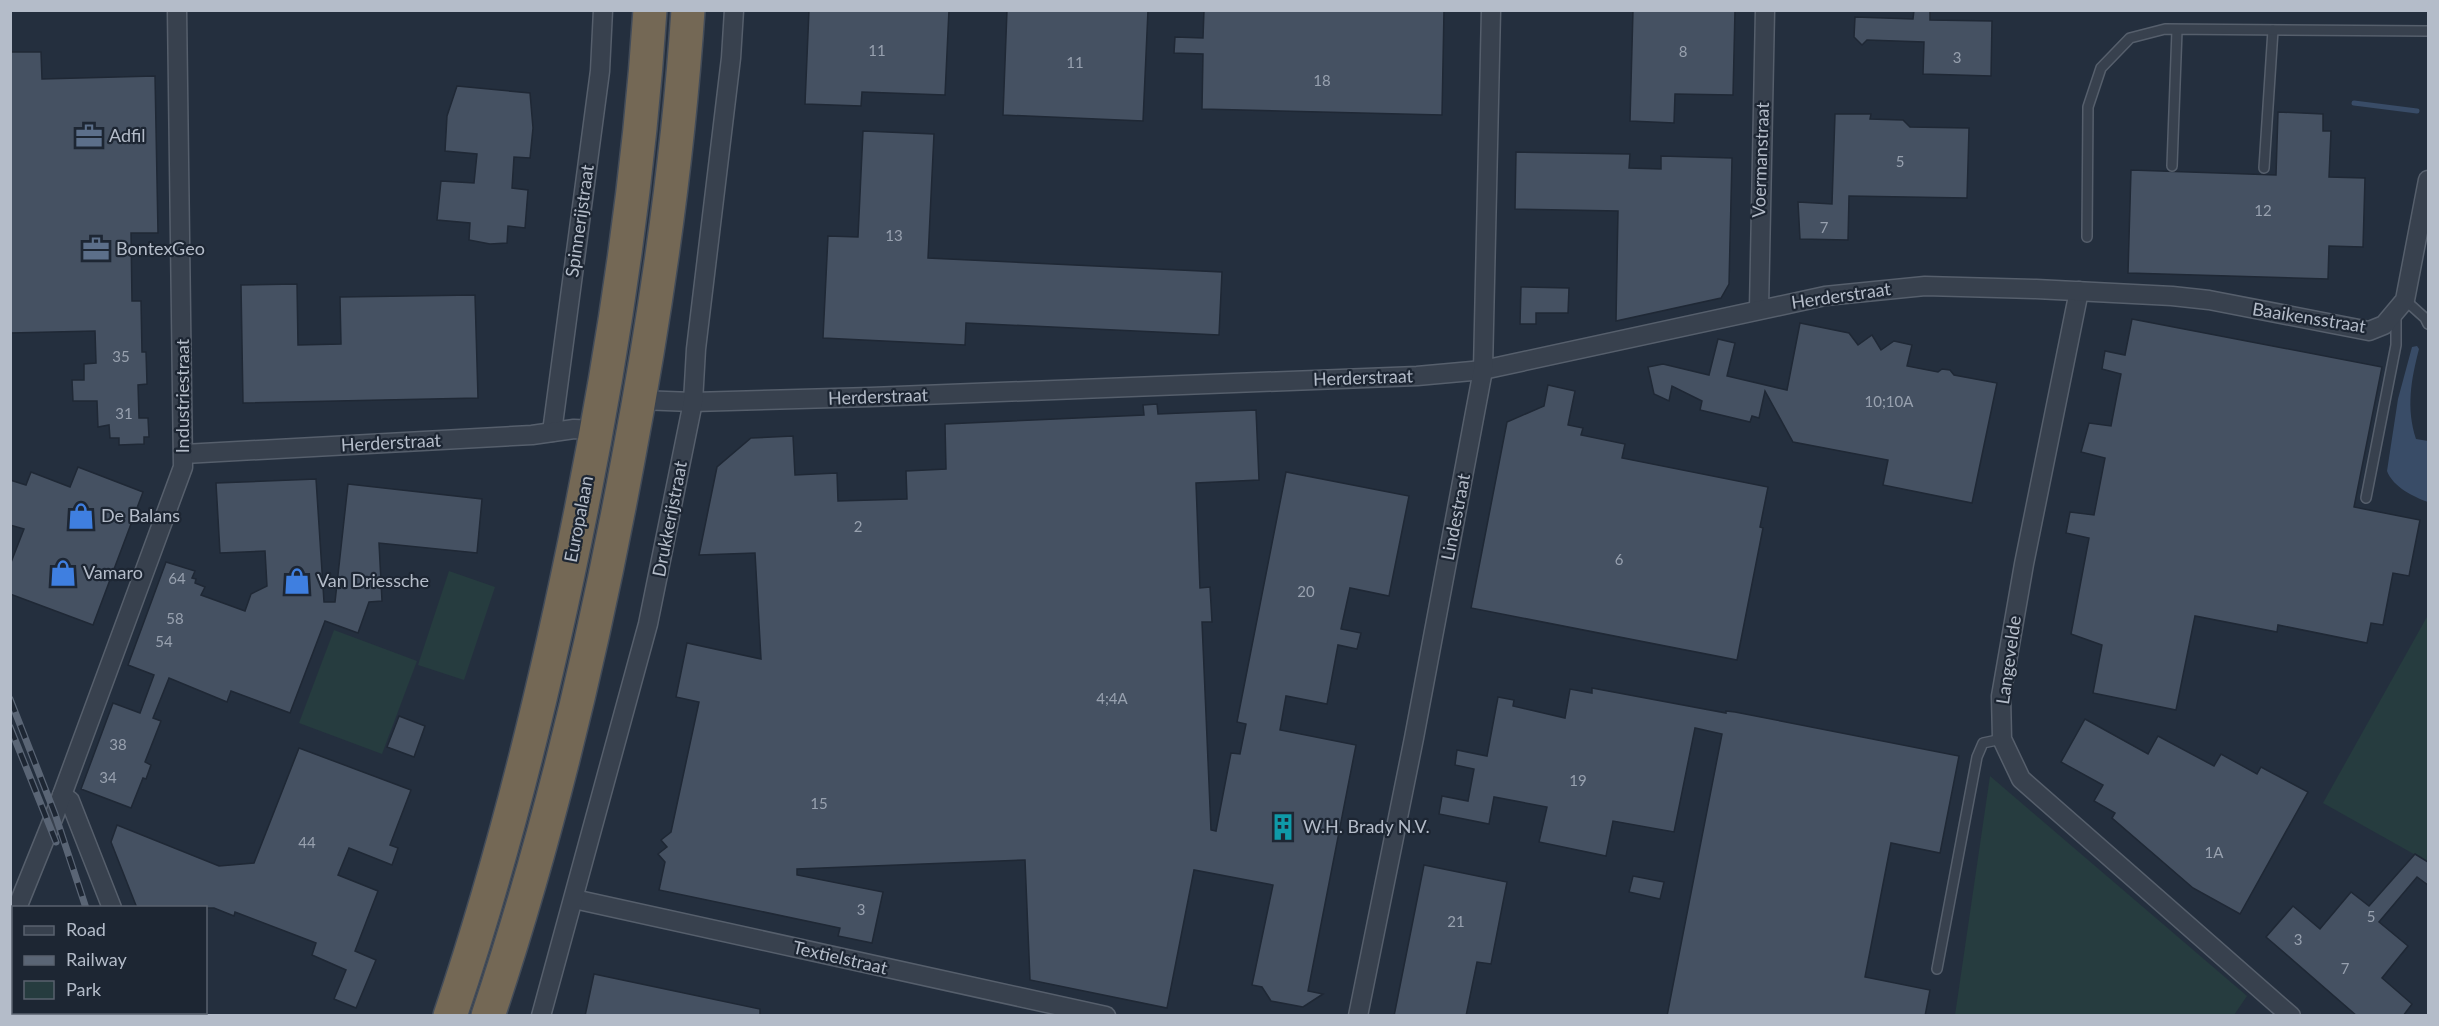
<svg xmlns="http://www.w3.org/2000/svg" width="2439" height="1026" viewBox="0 0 2439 1026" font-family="Lato,sans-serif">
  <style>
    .green { fill: #263c3f }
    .water { fill: #394c67 }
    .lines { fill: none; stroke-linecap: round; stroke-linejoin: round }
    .stream { stroke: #394c67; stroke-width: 5 }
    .building { fill: #455162; stroke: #1f2835; stroke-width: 1.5 }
    .lane-casing { stroke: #565f6c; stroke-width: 12 }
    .street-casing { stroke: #565f6c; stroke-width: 21 }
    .highway-casing { stroke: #434c59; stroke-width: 36 }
    .lane { stroke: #38414e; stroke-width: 9 }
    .street { stroke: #38414e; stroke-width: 18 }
    .highway { stroke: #746855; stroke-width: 33 }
    .rail-casing { stroke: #5a6575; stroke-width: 7 }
    .rail { stroke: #1d2633; stroke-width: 4.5; stroke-dasharray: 14; stroke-linecap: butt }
    .labels { text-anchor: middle; stroke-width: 4.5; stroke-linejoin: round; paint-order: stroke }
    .number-label { font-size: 15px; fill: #98a1af }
    .poi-label { font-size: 18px; fill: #b4bcc9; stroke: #1d2633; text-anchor: start }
    .street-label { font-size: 18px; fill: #b4bcc9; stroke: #1d2633 }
  </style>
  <rect width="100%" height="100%" fill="#242f3e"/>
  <g class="green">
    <polygon points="449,571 495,587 464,680 418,665"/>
    <polygon points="2428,615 2428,862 2323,803"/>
    <polygon points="334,630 417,661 382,754 299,723"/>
    <polygon points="1990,776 2247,996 2234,1015 1955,1015"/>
  </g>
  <path class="water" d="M2417,346L2419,349C2411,380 2406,408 2416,439L2428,441V502C2414,497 2393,487 2387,471L2398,399L2412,347Z"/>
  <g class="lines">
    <polyline class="stream" points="2354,103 2417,111"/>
  </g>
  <g class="building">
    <polygon points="809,10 949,10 945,95 862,92 861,106 805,104"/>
    <polygon points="1007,10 1148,10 1143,121 1003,115"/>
    <polygon points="1204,10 1444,10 1442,115 1202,109 1203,54 1174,53 1175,37 1203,38"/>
    <polygon points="1633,10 1735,10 1733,95 1675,94 1674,123 1630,121"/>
    <polygon points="1914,10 1930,10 1930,20 1992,21 1991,76 1923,74 1924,42 1867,40 1862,45 1854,37 1855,17 1913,19"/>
    <polygon points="10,52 41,52 42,79 155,76 158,233 131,233 132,301 141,301 142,352 146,352 147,384 138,385 139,418 148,418 149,437 144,437 144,444 119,445 119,438 110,438 109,425 98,427 97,401 73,401 72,380 84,380 84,364 96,363 95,331 10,333"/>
    <polygon points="457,86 530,93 533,128 530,158 514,157 512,188 528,190 525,228 508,226 507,243 490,244 469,240 470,223 437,220 441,181 474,183 477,154 445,151 447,116"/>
    <polygon points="2278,112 2323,114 2323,131 2331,131 2329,177 2365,178 2363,247 2329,246 2328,279 2128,273 2131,170 2276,175"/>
    <polygon points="1835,114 1871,114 1870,119 1903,120 1910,127 1969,128 1967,198 1849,196 1848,240 1800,239 1798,202 1832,204"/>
    <polygon points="863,131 934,134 928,258 1222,272 1219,335 966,323 965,345 823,338 828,236 858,237"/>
    <polygon points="1516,152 1630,154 1629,168 1661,169 1661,156 1732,158 1729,284 1721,298 1616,321 1618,211 1515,209"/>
    <polygon points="297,284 298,345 341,344 340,297 475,295 478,398 243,403 241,285"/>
    <polygon points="1521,287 1569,288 1568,313 1536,313 1536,324 1520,324"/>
    <polygon points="2132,319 2382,367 2354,507 2420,520 2409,576 2393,573 2383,625 2371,623 2367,643 2278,625 2277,632 2195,616 2176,710 2093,693 2102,645 2071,634 2089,538 2066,533 2070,512 2094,515 2105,458 2081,452 2089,423 2111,426 2121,374 2102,369 2105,351 2125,355"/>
    <polygon points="1800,323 1849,333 1858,345 1872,335 1881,350 1894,341 1912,345 1907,366 1938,372 1942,369 1950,370 1954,375 1997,383 1972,503 1883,485 1888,460 1793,442 1765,391 1759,418 1752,416 1750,422 1700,410 1702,401 1672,386 1669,401 1654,394 1648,367 1663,364 1709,375 1718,339 1735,343 1727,376 1787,390"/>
    <polygon points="1548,385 1575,391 1568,425 1583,428 1581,435 1625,444 1622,458 1768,487 1760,527 1763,528 1737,660 1471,608 1507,422 1544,406"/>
    <polygon points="1157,404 1158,414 1256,410 1259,480 1196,483 1200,588 1210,587 1212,622 1202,622 1211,830 1216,831 1231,753 1240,754 1246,724 1237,722 1286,472 1409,496 1389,596 1350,588 1341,629 1361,633 1357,649 1338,645 1327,704 1286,696 1280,730 1356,745 1308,991 1323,994 1303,1007 1271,1001 1262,987 1252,985 1273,885 1194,870 1167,1008 1030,980 1025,860 797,869 797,875 883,892 872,943 838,936 840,928 659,890 665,862 658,854 667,847 661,840 671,832 699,702 676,697 687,643 761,659 755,553 699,555 717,467 751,438 793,436 795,475 837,473 838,501 907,499 906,471 946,469 945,424 1144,415 1143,405"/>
    <polygon points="78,467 143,492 93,625 10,594 10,565 24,529 10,525 10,480 26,485 31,472 70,487"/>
    <polygon points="316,479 324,602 335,602 348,484 482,499 477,553 379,543 382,601 369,602 358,633 325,621 290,713 231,691 227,702 169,678 153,718 161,721 145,762 151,765 146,779 143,778 131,808 81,789 113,703 140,713 154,675 128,665 166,562 195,571 192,578 196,579 195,583 205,587 201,595 245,611 251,594 267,586 265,551 220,553 216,483"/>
    <polygon points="1592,688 1726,713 1726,711 1735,712 1959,756 1940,853 1891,843 1865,977 1930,990 1925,1016 1667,1016 1722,734 1695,728 1674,832 1613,821 1606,856 1539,842 1547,807 1494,797 1489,824 1439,814 1442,796 1468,801 1474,769 1455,765 1457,750 1487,756 1498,697 1514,700 1513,706 1565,718 1570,689 1592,693"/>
    <polygon points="399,716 425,726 414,757 387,747"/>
    <polygon points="2085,719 2148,754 2158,736 2214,766 2221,754 2257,774 2261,767 2308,792 2240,914 2193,888 2112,818 2115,813 2094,801 2103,785 2061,762"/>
    <polygon points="299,748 411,790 390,845 398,848 392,865 349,848 338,875 378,891 355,951 376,960 356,1008 334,999 346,970 312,955 316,943 235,912 234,916 214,908 137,908 111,842 117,825 219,866 254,863"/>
    <polygon points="2415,854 2428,862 2428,885 2417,877 2379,922 2408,946 2382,978 2412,1004 2403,1016 2357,1016 2266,937 2293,906 2320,929 2351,892 2369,906"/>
    <polygon points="1424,865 1507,882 1491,964 1477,962 1466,1016 1394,1016"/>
    <polygon points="1633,876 1664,882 1660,899 1629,892"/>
    <polygon points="594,974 760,1009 760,1016 585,1016"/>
  </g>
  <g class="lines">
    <defs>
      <g id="lane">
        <polyline points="2172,166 2177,30"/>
        <polyline points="2264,168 2273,30"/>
        <polyline points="2087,237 2088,107 2101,68 2130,38 2165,29 2428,31"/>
        <polyline points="2405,300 2425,318 2428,324"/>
        <polyline points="2366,498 2396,345 2396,312"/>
        <polyline points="1937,969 1977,757 1983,743 2002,739"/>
      </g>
      <g id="street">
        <polyline points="2079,291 2024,564 2001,696 2002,739 2021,779 2291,1016"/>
        <polyline points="1759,309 1765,10"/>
        <polyline points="639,400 693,402 871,397 1417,376 1483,370 1825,296 1925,286 2036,289 2172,296 2209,300 2369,331 2384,325 2405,300 2428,180"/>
        <polyline points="552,432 600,71 603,10"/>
        <polyline points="184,454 532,435 574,429 597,430"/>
        <polyline points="62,795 70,801 112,908"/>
        <polyline points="574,899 1106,1016"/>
        <polyline points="17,908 55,814 183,467 177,10"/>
        <polyline points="152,1012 153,1016"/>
        <polyline points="541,1016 648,624 693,402 696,349 731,58 734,10"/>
        <polyline points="1358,1016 1414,738 1483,370 1491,10"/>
      </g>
      <g id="highway">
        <path d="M450,1016C506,851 547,681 581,511C614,346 639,179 650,10"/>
        <path d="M488,1016C549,834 593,649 628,460C656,312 678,162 688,10"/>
      </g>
    </defs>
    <use href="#lane" class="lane-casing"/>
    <use href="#street" class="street-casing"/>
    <use href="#highway" class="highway-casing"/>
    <use href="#lane" class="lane"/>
    <use href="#street" class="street"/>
    <use href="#highway" class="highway"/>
    <defs>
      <g id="rail">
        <polyline points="10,699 55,814 86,908"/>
        <polyline points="10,727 56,842"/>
        <polyline points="123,1012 124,1016"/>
      </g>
    </defs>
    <use href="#rail" class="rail-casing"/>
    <use href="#rail" class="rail"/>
  </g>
  <defs>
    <symbol id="office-bare" viewBox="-9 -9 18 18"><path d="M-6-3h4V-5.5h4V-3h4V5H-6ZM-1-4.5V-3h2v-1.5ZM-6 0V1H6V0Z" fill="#5c6f8a" stroke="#1d2633" stroke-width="2.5" paint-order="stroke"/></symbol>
    <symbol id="shop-bare" viewBox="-9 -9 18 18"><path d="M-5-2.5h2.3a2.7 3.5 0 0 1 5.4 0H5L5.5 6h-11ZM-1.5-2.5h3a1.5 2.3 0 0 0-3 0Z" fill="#3f7fe0" stroke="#1d2633" stroke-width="2.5" paint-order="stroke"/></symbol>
    <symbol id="building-bare" viewBox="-9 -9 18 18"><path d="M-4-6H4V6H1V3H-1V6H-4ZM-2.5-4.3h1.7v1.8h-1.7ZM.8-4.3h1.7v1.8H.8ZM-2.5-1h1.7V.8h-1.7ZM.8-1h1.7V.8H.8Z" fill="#0f9aa8" stroke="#1d2633" stroke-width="2.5" paint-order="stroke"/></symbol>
  </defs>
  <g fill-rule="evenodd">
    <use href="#office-bare" x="70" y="117" width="38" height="38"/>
    <use href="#office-bare" x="77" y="230" width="38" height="38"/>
    <use href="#shop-bare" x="62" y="497" width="38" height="38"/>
    <use href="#shop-bare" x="44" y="554" width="38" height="38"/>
    <use href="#shop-bare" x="278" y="562" width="38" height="38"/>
    <use href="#building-bare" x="1264" y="808" width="38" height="38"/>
  </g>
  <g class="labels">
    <g class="number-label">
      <text x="877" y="56">11</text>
      <text x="1683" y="57">8</text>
      <text x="1957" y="63">3</text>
      <text x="1075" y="68">11</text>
      <text x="1322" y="86">18</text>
      <text x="1900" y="167">5</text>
      <text x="2263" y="216">12</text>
      <text x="1824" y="233">7</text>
      <text x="894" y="241">13</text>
      <text x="121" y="362">35</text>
      <text x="1889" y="407">10;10A</text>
      <text x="124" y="419">31</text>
      <text x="858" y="532">2</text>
      <text x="1619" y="565">6</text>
      <text x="177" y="584">64</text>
      <text x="1306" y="597">20</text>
      <text x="175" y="624">58</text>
      <text x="164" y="647">54</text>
      <text x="1112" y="704">4;4A</text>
      <text x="118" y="750">38</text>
      <text x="108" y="783">34</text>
      <text x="1578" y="786">19</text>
      <text x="819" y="809">15</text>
      <text x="307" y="848">44</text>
      <text x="2214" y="858">1A</text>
      <text x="861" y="915">3</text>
      <text x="2371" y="922">5</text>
      <text x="1456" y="927">21</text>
      <text x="2298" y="945">3</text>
      <text x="2345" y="974">7</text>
    </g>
    <g class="poi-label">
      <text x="109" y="142">Adfil</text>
      <text x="116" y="255">BontexGeo</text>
      <text x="101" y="522">De Balans</text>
      <text x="83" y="579">Vamaro</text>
      <text x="317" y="587">Van Driessche</text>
      <text x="1303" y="833">W.H. Brady N.V.</text>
    </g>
    <g class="street-label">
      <text transform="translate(1761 160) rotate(-88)" y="6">Voermanstraat</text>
      <text transform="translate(580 221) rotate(-82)" y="6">Spinnerijstraat</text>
      <text transform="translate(1841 296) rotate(-8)" y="6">Herderstraat</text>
      <text transform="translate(2309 318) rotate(9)" y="6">Baaikensstraat</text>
      <text transform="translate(1363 378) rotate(-2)" y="6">Herderstraat</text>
      <text transform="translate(183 396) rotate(-90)" y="6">Industriestraat</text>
      <text transform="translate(878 397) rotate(-2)" y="6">Herderstraat</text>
      <text transform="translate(391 443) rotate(-3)" y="6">Herderstraat</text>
      <text transform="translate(1456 517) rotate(-79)" y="6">Lindestraat</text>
      <text transform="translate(579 519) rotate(-79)" y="6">Europalaan</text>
      <text transform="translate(670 519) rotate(-79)" y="6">Drukkerijstraat</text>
      <text transform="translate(2009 660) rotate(-82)" y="6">Langevelde</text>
      <text transform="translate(840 958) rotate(13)" y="6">Textielstraat</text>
    </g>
  </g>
  <rect width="2439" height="1026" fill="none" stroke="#b4bcc9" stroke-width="24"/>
  <rect x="12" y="906" width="195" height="108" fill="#1d2633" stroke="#59626f" stroke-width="1.5"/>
  <rect x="24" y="926" width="30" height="9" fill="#38414e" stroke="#59626f" stroke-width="1.5"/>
  <text x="66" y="936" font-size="18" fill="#b4bcc9">Road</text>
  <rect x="24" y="956" width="30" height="9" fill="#5a6575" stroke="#59626f" stroke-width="1.5"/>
  <text x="66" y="966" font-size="18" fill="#b4bcc9">Railway</text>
  <rect x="24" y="981" width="30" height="18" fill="#263c3f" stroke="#59626f" stroke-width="1.5"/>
  <text x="66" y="996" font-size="18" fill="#b4bcc9">Park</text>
</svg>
